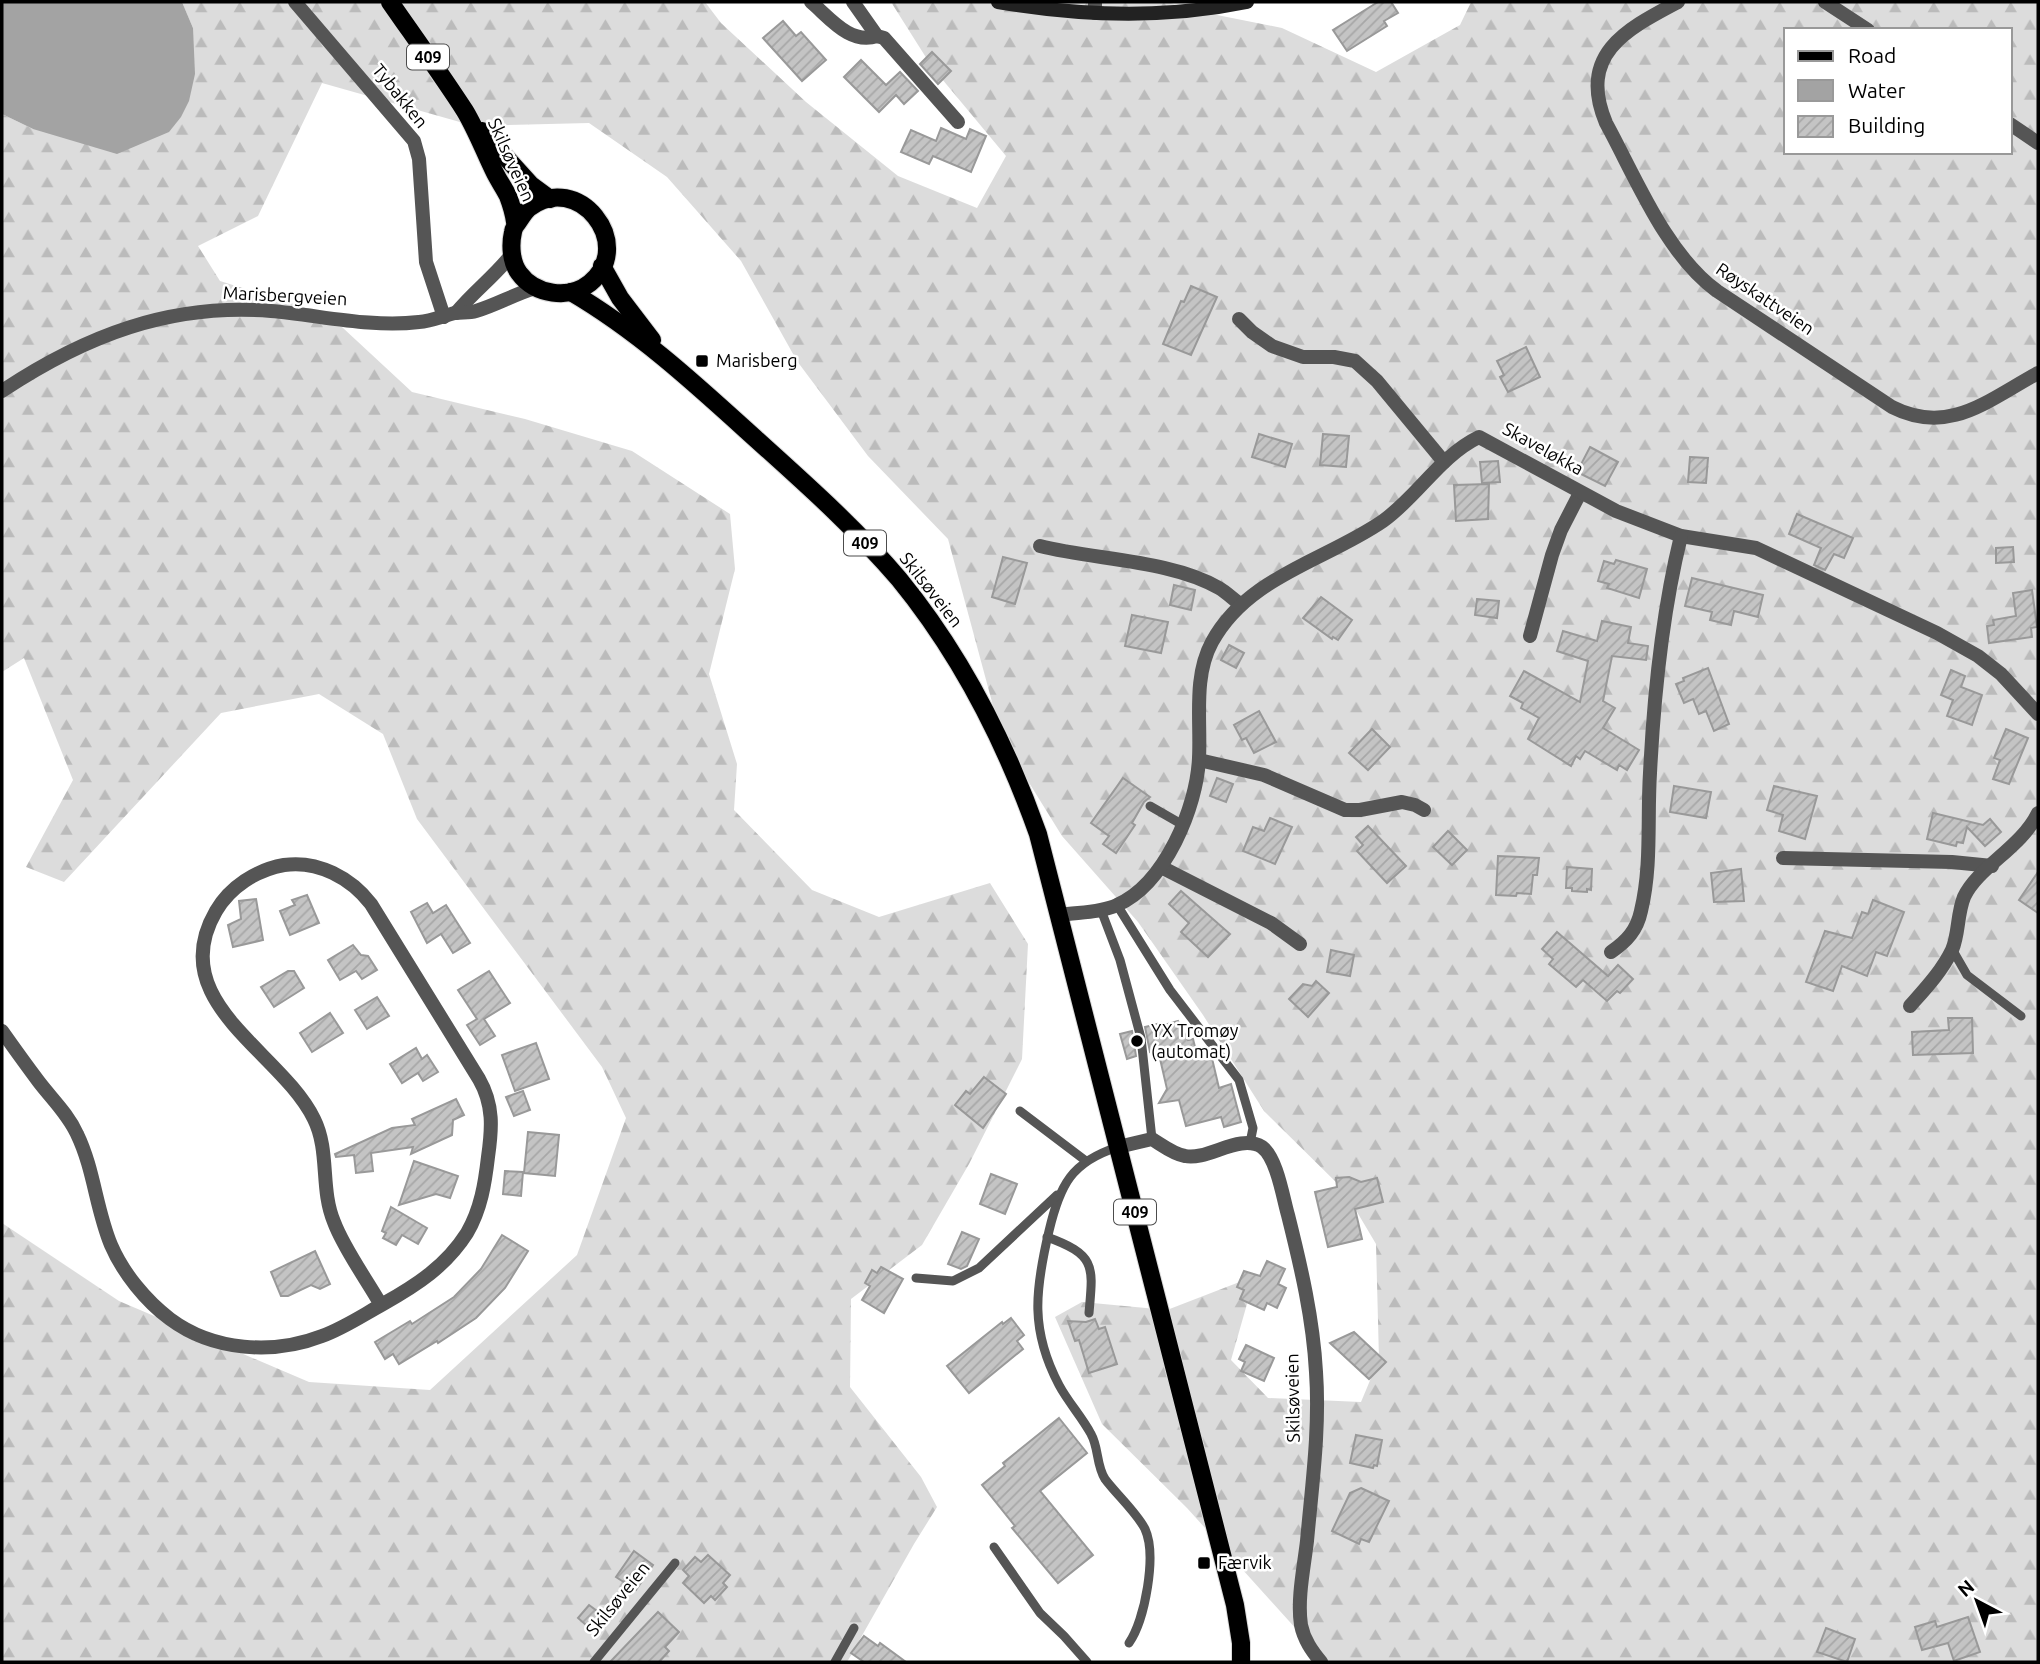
<svg xmlns="http://www.w3.org/2000/svg" width="2040" height="1664" viewBox="0 0 2040 1664" font-family="Ubuntu,sans-serif">
  <style>
    .forest { fill: url(#forest-firs); fill-rule: evenodd }
    .water { fill: #a3a3a3 }
    .building { fill: url(#building-hatch); stroke: #999; stroke-width: 2 }
    .lines { fill: none; stroke-linecap: round; stroke-linejoin: round }
    .primary-casing { stroke: #dbdbdb; stroke-width: 20 }
    .lane { stroke: #555; stroke-width: 9 }
    .street { stroke: #555; stroke-width: 14 }
    .secondary { stroke: #222; stroke-width: 14 }
    .primary { stroke: #000; stroke-width: 18 }
    .poi-dot { fill: #000; stroke: #fff; stroke-width: 2.5 }
    .labels { text-anchor: middle; stroke-width: 5; stroke-linejoin: round; paint-order: stroke }
    .shield { fill: #fff; stroke: #4c4c4c; stroke-width: 2 }
    .shield-label { font-size: 16px; font-weight: bold; fill: #000 }
    .street-label { font-size: 18px; fill: #000; stroke: #fff }
    .poi-label { font-size: 18px; fill: #000; stroke: #fff; text-anchor: start }
  </style>
  <defs>
    <pattern id="forest-firs" width="22" height="20" patternUnits="userSpaceOnUse" patternTransform="scale(1.75)"><rect width="22" height="20" fill="#dcdcdc"/><path d="M5 1l3.5 6h-7zM16 11l3.5 6h-7z" fill="#bbb"/></pattern>
    <pattern id="building-hatch" width="6" height="6" patternUnits="userSpaceOnUse" patternTransform="scale(1.75)"><rect width="6" height="6" fill="#c4c4c4"/><path d="M-1 1l2-2M0 6l6-6M5 7l2-2" fill="none" stroke="#a7a7a7"/></pattern>
  </defs>
  <rect width="100%" height="100%" fill="#fff"/>
  <path class="forest" d="M182,2H705L721,23L806,102L898,176L977,208L1006,156L932,67L891,2H1168L1187,9L1282,28L1376,72L1460,25L1471,2H2038V1662H1326L1187,1508L1102,1424L1055,1317L1082,1302L1167,1310L1255,1276L1231,1360L1268,1398L1361,1402L1379,1359L1376,1244L1344,1190L1264,1111L1203,1015L1138,922L1062,836L1002,739L948,539L868,456L797,361L741,261L667,177L589,123L474,126L322,83L258,216L198,246L220,281L329,315L412,392L525,419L632,451L730,514L735,569L709,674L737,764L734,810L812,890L879,917L990,883L1028,944L1022,1059L969,1164L922,1245L851,1299L850,1387L921,1477L937,1507L914,1544L847,1662H2V1223L119,1301L309,1382L430,1390L577,1255L626,1118L602,1067L417,819L383,734L319,694L221,713L64,882L26,867L73,780L24,658L2,672V114L33,129L193,28ZM1786,30H2010V152H1786Z"/>
  <polygon class="water" points="2,2 182,2 193,28 195,74 189,101 181,117 169,132 117,154 33,129 2,114"/>
  <g class="building">
    <polygon points="1378,2 1391,2 1398,13 1384,21 1387,26 1347,51 1333,30"/>
    <polygon points="783,21 796,36 801,32 826,60 802,81 763,38"/>
    <polygon points="932,52 951,71 938,84 920,64"/>
    <polygon points="861,60 886,85 900,72 918,91 904,104 896,95 879,112 844,77"/>
    <polygon points="941,128 966,139 970,129 986,136 971,172 933,156 929,164 901,152 911,130 936,141"/>
    <polygon points="1191,286 1217,297 1191,355 1163,344 1181,301 1184,302"/>
    <polygon points="1526,347 1540,377 1508,392 1500,377 1504,375 1497,361"/>
    <polygon points="1259,434 1292,444 1285,467 1252,457"/>
    <polygon points="1323,434 1349,436 1346,467 1320,465"/>
    <polygon points="1590,447 1618,462 1605,486 1577,472"/>
    <polygon points="1690,457 1708,458 1706,483 1688,482"/>
    <polygon points="1498,461 1500,482 1482,483 1480,462"/>
    <polygon points="1489,484 1488,519 1456,521 1454,485"/>
    <polygon points="1797,514 1853,538 1844,558 1834,554 1825,570 1814,565 1821,548 1789,534"/>
    <polygon points="2013,547 2014,562 1996,563 1996,548"/>
    <polygon points="1003,557 1027,563 1015,604 992,597"/>
    <polygon points="1616,560 1647,569 1639,598 1607,588 1609,584 1598,581 1604,561 1614,564"/>
    <polygon points="1692,578 1763,595 1758,617 1734,611 1731,625 1710,620 1712,612 1685,606"/>
    <polygon points="1174,585 1195,590 1191,610 1170,605"/>
    <polygon points="2032,590 2037,627 2031,628 2032,637 1989,643 1987,626 1994,625 1993,620 2016,616 2013,593"/>
    <polygon points="1321,597 1352,620 1338,640 1333,637 1332,639 1303,618"/>
    <polygon points="1477,599 1499,601 1497,618 1475,615"/>
    <polygon points="1132,615 1168,622 1161,653 1125,646"/>
    <polygon points="1602,621 1631,627 1628,643 1648,646 1646,660 1612,656 1603,701 1615,708 1603,728 1639,750 1627,770 1619,765 1617,770 1585,751 1580,759 1576,756 1571,766 1528,739 1539,718 1521,708 1523,703 1510,696 1524,671 1580,702 1588,661 1557,651 1563,631 1597,641"/>
    <polygon points="1229,645 1244,653 1236,668 1221,660"/>
    <polygon points="1708,668 1729,724 1714,731 1706,711 1699,714 1693,699 1684,703 1676,684 1684,681 1683,678"/>
    <polygon points="1951,670 1965,676 1961,687 1982,695 1972,725 1947,716 1953,700 1941,695"/>
    <polygon points="1259,711 1276,742 1254,753 1246,738 1242,740 1234,725"/>
    <polygon points="1372,729 1390,747 1368,770 1349,753"/>
    <polygon points="2006,729 2028,738 2009,784 1993,779 2000,760 1994,758"/>
    <polygon points="1123,778 1150,797 1144,802 1132,823 1135,825 1116,853 1103,844 1109,836 1091,823"/>
    <polygon points="1217,778 1233,784 1226,802 1210,796"/>
    <polygon points="1674,786 1711,792 1706,818 1670,812"/>
    <polygon points="1774,786 1817,796 1805,839 1779,831 1783,815 1767,810"/>
    <polygon points="1933,813 1983,825 1990,819 2001,832 1985,846 1967,827 1963,843 1957,842 1956,846 1927,839"/>
    <polygon points="1270,818 1292,827 1275,864 1243,851 1253,827 1264,831"/>
    <polygon points="1368,826 1406,866 1387,883 1357,851 1363,845 1356,837"/>
    <polygon points="1448,831 1467,850 1452,865 1433,847"/>
    <polygon points="1498,856 1539,858 1537,875 1533,875 1531,894 1517,893 1516,896 1496,895"/>
    <polygon points="1567,867 1592,869 1591,890 1587,889 1587,892 1572,891 1572,888 1566,888"/>
    <polygon points="1741,869 1744,901 1714,902 1711,873"/>
    <polygon points="2038,872 2038,913 2019,900"/>
    <polygon points="1181,891 1230,934 1208,957 1181,932 1189,923 1169,904"/>
    <polygon points="307,895 319,923 290,935 280,911 295,905 292,900"/>
    <polygon points="256,899 263,940 233,947 228,925 241,919 239,901"/>
    <polygon points="1873,900 1904,912 1887,956 1876,952 1867,976 1842,966 1833,991 1806,982 1825,931 1852,938 1862,912 1868,914"/>
    <polygon points="427,903 433,913 446,905 470,943 453,953 441,934 427,943 411,912"/>
    <polygon points="1557,932 1608,976 1618,965 1633,979 1620,993 1617,991 1607,1001 1583,980 1576,987 1549,964 1553,959 1542,949"/>
    <polygon points="353,945 361,955 368,956 377,970 362,979 356,971 340,980 328,960"/>
    <polygon points="1331,950 1354,955 1350,976 1327,972"/>
    <polygon points="288,971 294,971 304,988 274,1007 261,987"/>
    <polygon points="489,971 510,1003 484,1019 495,1036 480,1045 467,1025 477,1019 458,990"/>
    <polygon points="1316,981 1329,993 1308,1017 1289,999 1303,984 1312,986"/>
    <polygon points="377,997 389,1016 367,1029 355,1010"/>
    <polygon points="330,1013 343,1033 312,1052 300,1033"/>
    <polygon points="1948,1018 1972,1018 1973,1053 1913,1055 1912,1032 1949,1030"/>
    <polygon points="1178,1021 1188,1040 1193,1039 1197,1055 1208,1052 1211,1054 1219,1088 1231,1084 1241,1122 1224,1127 1221,1117 1186,1126 1179,1100 1159,1103 1167,1089 1158,1050 1150,1052 1145,1027 1161,1023 1161,1026"/>
    <polygon points="1132,1031 1136,1056 1127,1059 1120,1034"/>
    <polygon points="536,1043 549,1079 515,1091 502,1055"/>
    <polygon points="416,1048 422,1059 427,1055 438,1072 423,1081 418,1073 402,1083 390,1064"/>
    <polygon points="984,1077 1006,1094 983,1128 955,1105 966,1091 970,1094"/>
    <polygon points="523,1091 530,1110 514,1116 506,1097"/>
    <polygon points="456,1099 464,1115 453,1120 452,1135 411,1154 413,1147 371,1153 373,1171 356,1173 354,1155 336,1157 335,1154 392,1128 415,1125 412,1119"/>
    <polygon points="528,1132 559,1135 555,1176 524,1173"/>
    <polygon points="414,1161 458,1176 450,1198 436,1194 399,1205"/>
    <polygon points="505,1171 523,1172 521,1196 503,1194"/>
    <polygon points="991,1174 1017,1184 1005,1214 980,1204"/>
    <polygon points="1349,1177 1361,1182 1377,1178 1383,1202 1355,1209 1362,1239 1328,1247 1315,1192 1337,1187 1336,1178"/>
    <polygon points="391,1207 427,1228 418,1244 402,1235 396,1245 383,1238 386,1233 382,1231"/>
    <polygon points="962,1232 979,1239 967,1266 961,1269 948,1264"/>
    <polygon points="502,1235 528,1251 505,1288 476,1318 438,1343 437,1341 399,1364 393,1354 385,1359 375,1342 410,1321 412,1324 454,1297 481,1269"/>
    <polygon points="315,1251 330,1284 320,1289 311,1285 288,1296 281,1296 271,1272"/>
    <polygon points="1267,1261 1285,1269 1278,1284 1286,1288 1277,1308 1267,1303 1264,1310 1240,1299 1244,1290 1237,1287 1244,1271 1260,1276"/>
    <polygon points="881,1267 903,1279 884,1313 862,1300 870,1286 865,1283 872,1270 877,1273"/>
    <polygon points="1011,1318 1024,1335 1017,1341 1023,1349 969,1393 947,1366 1002,1322 1003,1324"/>
    <polygon points="1095,1319 1099,1329 1105,1327 1117,1364 1089,1373 1079,1340 1075,1341 1068,1321 1086,1322"/>
    <polygon points="1354,1332 1386,1362 1369,1379 1330,1343"/>
    <polygon points="1246,1345 1274,1358 1264,1381 1241,1371 1245,1362 1239,1359"/>
    <polygon points="1059,1418 1087,1453 1040,1491 1093,1555 1058,1583 1012,1528 1015,1526 982,1485 1005,1466 1003,1463"/>
    <polygon points="1356,1435 1382,1440 1377,1466 1374,1465 1373,1468 1350,1463"/>
    <polygon points="1361,1488 1389,1501 1369,1542 1361,1539 1359,1544 1332,1531 1350,1493"/>
    <polygon points="634,1551 653,1565 636,1590 616,1577"/>
    <polygon points="708,1555 730,1575 723,1583 727,1587 715,1600 711,1596 704,1603 683,1583 689,1576 683,1570 695,1557 701,1562"/>
    <polygon points="589,1605 601,1614 592,1625 586,1625 578,1618"/>
    <polygon points="658,1612 679,1632 665,1647 669,1651 659,1662 610,1662"/>
    <polygon points="1968,1617 1980,1652 1954,1661 1948,1643 1922,1650 1915,1627 1935,1621 1937,1627"/>
    <polygon points="1826,1628 1855,1639 1847,1662 1817,1652"/>
    <polygon points="864,1636 878,1646 880,1643 906,1662 864,1662 851,1653"/>
  </g>
  <g class="lines">
    <defs>
      <g id="primary">
        <path d="M390,2C415,38 441,74 465,111C477,131 485,153 495,173C499,181 504,188 508,196C511,204 514,214 515,222C516,228 514,226 513,232C510,245 511,262 519,273C535,295 569,300 590,283C637,244 577,170 529,208C524,212 520,220 516,225"/>
        <polyline points="482,131 531,185 550,199"/>
        <polyline points="602,266 620,298 652,340"/>
        <path d="M571,292C636,330 691,380 746,430C799,478 853,525 899,579C962,656 1005,741 1038,834L1235,1605L1241,1643V1662"/>
      </g>
    </defs>
    <use href="#primary" class="primary-casing"/>
    <g class="lane">
      <polyline points="1150,806 1183,825"/>
      <polyline points="1117,905 1170,990 1239,1080 1253,1128 1250,1143"/>
      <polyline points="1101,910 1120,960 1141,1038 1152,1139"/>
      <polyline points="1952,949 1967,975 2021,1016"/>
      <polyline points="1020,1111 1086,1161"/>
      <path d="M1118,1147C1071,1162 1060,1185 1049,1231C1035,1290 1030,1330 1059,1385C1068,1402 1082,1417 1091,1434C1099,1448 1096,1465 1105,1479C1117,1495 1137,1513 1145,1529C1157,1555 1145,1620 1129,1643"/>
      <path d="M1047,1237C1097,1255 1093,1267 1089,1313"/>
      <polyline points="916,1278 953,1281 979,1268 1057,1195"/>
      <polyline points="994,1547 1040,1613 1064,1636 1087,1662"/>
      <polyline points="594,1662 675,1563"/>
      <polyline points="835,1662 854,1628"/>
    </g>
    <g class="street">
      <polyline points="295,2 414,141 419,159 426,262 444,317"/>
      <path d="M811,2C830,18 850,45 877,36"/>
      <polyline points="853,2 877,36 884,38 958,122"/>
      <path d="M1678,2C1627,29 1577,54 1606,123C1636,178 1666,254 1717,291L1892,407C1949,436 1988,400 2038,373"/>
      <polyline points="1825,2 1868,30"/>
      <polyline points="1095,13 1095,2"/>
      <polyline points="2010,124 2038,143"/>
      <path d="M456,313C473,292 495,276 512,254"/>
      <polyline points="1239,319 1252,332 1272,346 1303,357 1334,357 1355,361 1377,381 1444,462"/>
      <path d="M2,391C85,336 169,303 271,311C319,315 371,328 419,322C431,321 443,316 455,313C462,312 469,313 476,311C496,305 515,294 535,288"/>
      <path d="M1040,546C1095,560 1171,560 1219,588C1226,592 1233,599 1240,604"/>
      <polyline points="1530,636 1552,555 1561,530 1580,493"/>
      <polyline points="1199,760 1264,775 1345,810 1360,810 1402,802 1415,805 1424,810"/>
      <polyline points="1783,858 1952,862 1992,866"/>
      <polyline points="1161,867 1271,923 1300,944"/>
      <path d="M1060,915C1078,912 1100,913 1117,905C1165,884 1197,807 1199,758C1201,720 1193,677 1212,642C1248,576 1325,561 1383,521C1418,496 1440,456 1479,437L1616,511L1681,536L1756,548L1937,633L1978,656L2001,674L2038,714"/>
      <path d="M1611,952C1627,941 1637,930 1641,911C1652,865 1647,819 1650,773C1654,693 1662,613 1681,536"/>
      <path d="M1910,1006C1925,989 1942,971 1952,950C1959,934 1957,914 1964,897C1978,867 2021,848 2038,813"/>
      <path d="M2,1031C14,1048 27,1066 39,1082C52,1099 68,1114 77,1134C94,1169 96,1209 111,1245C123,1273 146,1301 170,1319C213,1351 273,1355 322,1336C344,1328 363,1315 383,1304C417,1285 446,1266 467,1233C481,1209 485,1183 488,1157C492,1129 494,1105 479,1079L371,904C351,878 318,860 284,865C256,870 230,887 216,911C163,1002 281,1051 314,1119C330,1151 320,1189 334,1222C344,1249 367,1280 381,1305"/>
      <path d="M1118,1147L1152,1139C1162,1145 1173,1154 1185,1156C1207,1161 1240,1133 1262,1147C1277,1158 1283,1198 1288,1215C1301,1267 1313,1318 1316,1372C1320,1428 1312,1485 1307,1541C1304,1567 1297,1599 1301,1625C1304,1640 1312,1651 1321,1662"/>
    </g>
    <path class="secondary" d="M998,2C1080,16 1165,19 1247,2"/>
    <use href="#primary" class="primary"/>
  </g>
  <g class="poi-dot">
    <rect x="695" y="354" width="14" height="14" rx="3.5"/>
    <circle cx="1137" cy="1041" r="7"/>
    <rect x="1197" y="1556" width="14" height="14" rx="3.5"/>
  </g>
  <g class="labels">
    <g class="shield">
      <rect x="407" y="44.5" width="42" height="25" rx="5"/>
      <rect x="844" y="530.5" width="42" height="25" rx="5"/>
      <rect x="1114" y="1199.5" width="42" height="25" rx="5"/>
    </g>
    <g class="shield-label">
      <text x="428" y="63">409</text>
      <text x="865" y="549">409</text>
      <text x="1135" y="1218">409</text>
    </g>
    <g class="street-label">
      <text transform="translate(400 96) rotate(51)" y="6">Tybakken</text>
      <text transform="translate(511 160) rotate(66)" y="6">Skilsøveien</text>
      <text transform="translate(285 296) rotate(3)" y="6">Marisbergveien</text>
      <text transform="translate(1765 299) rotate(34)" y="6">Røyskattveien</text>
      <text transform="translate(1543 449) rotate(29)" y="6">Skaveløkka</text>
      <text transform="translate(931 590) rotate(52)" y="6">Skilsøveien</text>
      <text transform="translate(1293 1398) rotate(-91)" y="6">Skilsøveien</text>
      <text transform="translate(618 1599) rotate(-51)" y="6">Skilsøveien</text>
    </g>
    <g class="poi-label">
      <text x="716" y="367">Marisberg</text>
      <text x="1151" y="1037">YX Tromøy<tspan x="1151" dy="21">(automat)</tspan></text>
      <text x="1218" y="1569">Færvik</text>
    </g>
  </g>
  <rect width="2040" height="1664" fill="none" stroke="#000000" stroke-width="7"/>
  <rect x="1784" y="28" width="228" height="126" fill="#ffffff" stroke="#999999" stroke-width="2"/>
  <rect x="1798" y="51" width="35" height="10" fill="#000000" stroke="#999999" stroke-width="2"/>
  <text x="1848" y="63" font-size="21" fill="#000000">Road</text>
  <rect x="1798" y="80" width="35" height="21" fill="#a3a3a3" stroke="#999999" stroke-width="2"/>
  <text x="1848" y="98" font-size="21" fill="#000000">Water</text>
  <rect x="1798" y="116" width="35" height="21" fill="url(#building-hatch)" stroke="#999999" stroke-width="2"/>
  <text x="1848" y="133" font-size="21" fill="#000000">Building</text>
  <g transform="translate(1977 1601) rotate(319)" stroke="#ffffff" stroke-width="5" paint-order="stroke">
  <path d="M0-5L12 26L0 18L-12 26Z" fill="#000000"/>
  <text y="-10" font-size="19" font-weight="bold" text-anchor="middle" fill="#000000">N</text>
  </g>
</svg>
